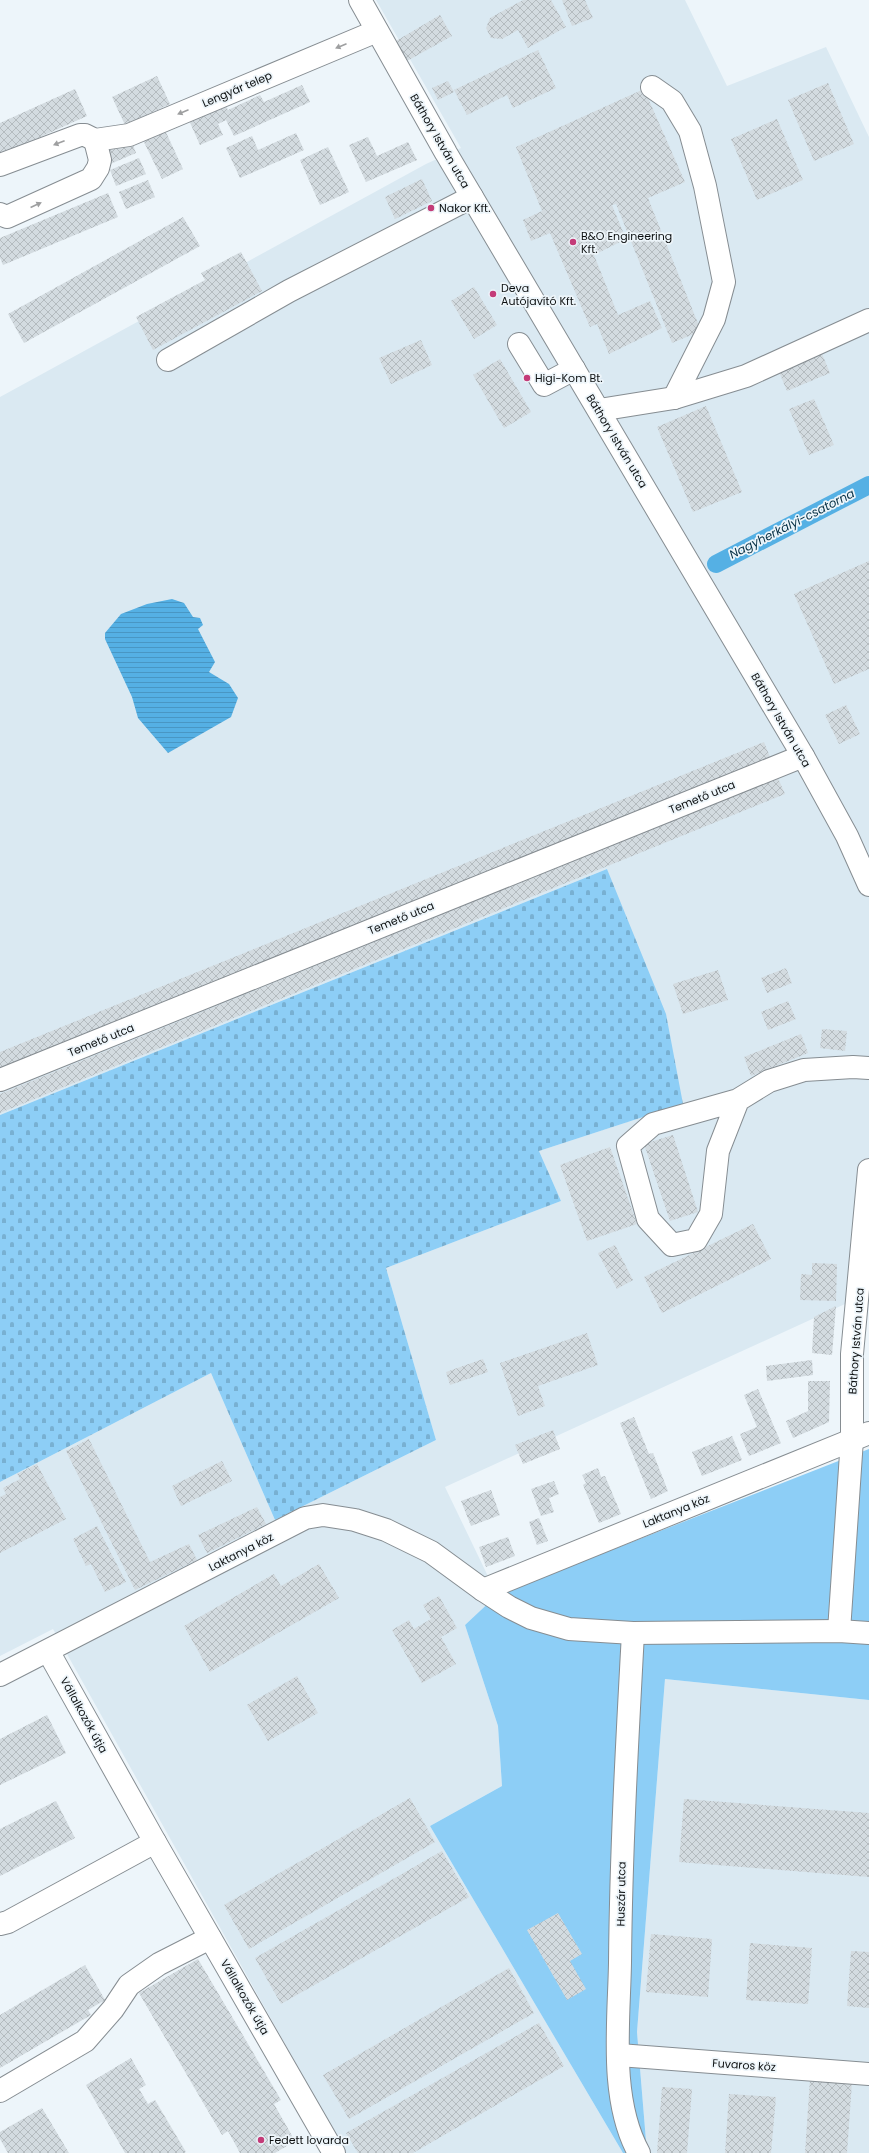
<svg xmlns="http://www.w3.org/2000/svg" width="869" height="2153" viewBox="0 0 869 2153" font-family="Poppins,sans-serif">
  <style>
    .built { fill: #dae9f2 }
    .grass { fill: #8dcef6 }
    .cemetery { fill: url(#cemetery-stones) }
    .water { fill: url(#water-rules) }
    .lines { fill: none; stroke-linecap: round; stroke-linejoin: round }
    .canal { stroke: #55b0e4; stroke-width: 18 }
    .building { fill: url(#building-cross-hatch) }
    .minor-casing { stroke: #868d92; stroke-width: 24 }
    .minor { stroke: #fff; stroke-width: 22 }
    .oneway { fill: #9e9fa0 }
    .poi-dot { fill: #c43b78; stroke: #edf5fa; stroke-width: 1.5 }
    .labels { text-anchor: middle; stroke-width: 3.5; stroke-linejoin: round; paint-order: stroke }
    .street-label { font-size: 11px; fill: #0d1011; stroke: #edf5fa }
    .poi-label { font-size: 11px; fill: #0d1011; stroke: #edf5fa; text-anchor: start }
    .water-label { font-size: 12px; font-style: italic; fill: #052f44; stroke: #edf5fa }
  </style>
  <defs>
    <pattern id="cemetery-stones" width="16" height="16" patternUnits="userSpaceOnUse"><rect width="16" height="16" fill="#8dcef6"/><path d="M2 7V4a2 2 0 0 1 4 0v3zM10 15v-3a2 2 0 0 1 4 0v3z" fill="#78b0d2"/></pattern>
    <pattern id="water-rules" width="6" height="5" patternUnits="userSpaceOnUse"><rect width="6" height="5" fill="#55b0e4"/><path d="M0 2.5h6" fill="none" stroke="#4996c3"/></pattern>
    <pattern id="building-cross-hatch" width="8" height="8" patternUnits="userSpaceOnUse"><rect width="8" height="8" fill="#d3dbe0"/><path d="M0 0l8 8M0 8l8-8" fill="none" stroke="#b4bbbf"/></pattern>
  </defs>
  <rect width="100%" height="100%" fill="#edf5fa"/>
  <g class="built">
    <polygon points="376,0 685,0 727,86 826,47 869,137 869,1293 445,1487 497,1595 465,1625 498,1726 502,1786 430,1826 623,2153 346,2153 53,1629 0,1656 0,1482 211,1373 275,1520 436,1440 386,1268 561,1201 539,1151 683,1104 607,869 0,1115 0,397 426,164 461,148"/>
    <polygon points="665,1679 869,1700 869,2153 647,2153 637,2032"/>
  </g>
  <polygon class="grass" points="869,1449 869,1700 665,1679 637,2032 647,2153 623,2153 430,1826 502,1786 498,1726 465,1625 497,1595"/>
  <polygon class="cemetery" points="607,869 666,1014 683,1104 539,1151 561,1201 386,1268 436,1440 275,1520 211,1373 0,1482 0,1115"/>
  <polygon class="water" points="172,599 184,603 193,617 200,618 203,625 198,629 215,662 209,672 229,684 238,698 231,717 168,753 138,718 132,697 105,639 105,633 121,614 147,604"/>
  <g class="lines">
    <polyline class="canal" points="716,564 869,485"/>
  </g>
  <g class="building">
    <polygon points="523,0 551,0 566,27 528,48 518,30 502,39 491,38 486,28 490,18"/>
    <polygon points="562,0 585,0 593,18 572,26"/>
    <polygon points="440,15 452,36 407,61 396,41"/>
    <polygon points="538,50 556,88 513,108 507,95 467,115 454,90"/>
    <polygon points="157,76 170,104 125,125 112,97"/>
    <polygon points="448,81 454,92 438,100 432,88"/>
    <polygon points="828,83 854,144 814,161 788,100"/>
    <polygon points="302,85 310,102 234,136 226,120 218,124 223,135 200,145 187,116 223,100 228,110 260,95 264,102"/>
    <polygon points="75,89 87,116 0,155 0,123"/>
    <polygon points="644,89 685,182 648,198 701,331 672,343 616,204 612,205 626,239 594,255 618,315 650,301 662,328 609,354 597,324 590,327 550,233 531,241 523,220 542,211 516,147"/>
    <polygon points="777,119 803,180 757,200 731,139"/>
    <polygon points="164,128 183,169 162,179 142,138"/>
    <polygon points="296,133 304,150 240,178 226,148 252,136 258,150"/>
    <polygon points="130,137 136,153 108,165 101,149"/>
    <polygon points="368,137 377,156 408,142 417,160 366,182 349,145"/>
    <polygon points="328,147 349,192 320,205 300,160"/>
    <polygon points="139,158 146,174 116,186 110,170"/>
    <polygon points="422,179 432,201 395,219 385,197"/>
    <polygon points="148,180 155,197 126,209 119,192"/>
    <polygon points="108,193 118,217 3,265 0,258 0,238"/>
    <polygon points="183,217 200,246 24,343 8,314"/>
    <polygon points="241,252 262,291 153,350 136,317 205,280 201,273"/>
    <polygon points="474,287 497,325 474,339 451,301"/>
    <polygon points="421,340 432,365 391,384 379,358"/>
    <polygon points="822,354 830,373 787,391 779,372"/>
    <polygon points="500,359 531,412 504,428 473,375"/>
    <polygon points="814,399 834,445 809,455 789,409"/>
    <polygon points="706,406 742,492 693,512 657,427"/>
    <polygon points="869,561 869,669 834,684 794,594"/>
    <polygon points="846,705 860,734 839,744 825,715"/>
    <polygon points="764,742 770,757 0,1070 0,1052"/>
    <polygon points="778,778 785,794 0,1113 0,1094"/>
    <polygon points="786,968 792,983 767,993 761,978"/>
    <polygon points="718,970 728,1000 683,1014 673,984"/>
    <polygon points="788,1001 796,1019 768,1030 761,1012"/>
    <polygon points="822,1029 847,1031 845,1051 820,1048"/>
    <polygon points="801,1034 808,1053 751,1076 744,1057"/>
    <polygon points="673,1135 698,1212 670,1221 644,1144"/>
    <polygon points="610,1147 637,1224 587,1241 560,1165"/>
    <polygon points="753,1224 771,1259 662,1313 644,1277"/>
    <polygon points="615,1245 633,1280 617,1289 598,1253"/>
    <polygon points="812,1263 837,1264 836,1301 800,1300 801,1274 812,1275"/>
    <polygon points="836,1306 832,1355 812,1353 814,1317"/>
    <polygon points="587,1333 598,1365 538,1386 545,1406 518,1416 500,1363"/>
    <polygon points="483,1359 488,1372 450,1385 446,1372"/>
    <polygon points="812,1360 813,1375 767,1381 766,1366"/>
    <polygon points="808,1381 830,1381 829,1422 793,1438 786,1421 808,1411"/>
    <polygon points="758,1389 781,1443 749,1456 740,1434 757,1427 744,1395"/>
    <polygon points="634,1417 649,1454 653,1453 668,1491 651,1499 620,1423"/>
    <polygon points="553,1430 560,1449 523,1464 515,1445"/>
    <polygon points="732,1436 742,1460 702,1476 692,1452"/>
    <polygon points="89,1439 150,1562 189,1544 197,1560 135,1590 66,1451"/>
    <polygon points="222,1461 232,1481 181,1506 172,1486"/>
    <polygon points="37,1464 66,1519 0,1553 0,1497 6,1494 3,1488 20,1479 17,1474"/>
    <polygon points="598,1468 601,1477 605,1476 621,1514 599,1523 583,1485 586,1483 582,1475"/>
    <polygon points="554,1481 559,1494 549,1498 554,1512 541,1516 531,1489"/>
    <polygon points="491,1490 500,1515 471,1526 461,1501"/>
    <polygon points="257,1507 266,1524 207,1553 198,1535"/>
    <polygon points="539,1518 548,1541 537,1545 529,1522"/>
    <polygon points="97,1526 126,1582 105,1592 91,1564 86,1566 73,1539"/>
    <polygon points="508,1537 515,1556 486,1567 479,1547"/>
    <polygon points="319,1564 339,1598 210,1672 184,1626 274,1574 281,1586"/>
    <polygon points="439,1596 457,1628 441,1637 456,1664 422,1683 392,1630 409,1620 414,1629 431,1619 423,1605"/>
    <polygon points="297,1676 318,1713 268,1741 247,1705"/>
    <polygon points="47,1715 66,1753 0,1785 0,1739"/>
    <polygon points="410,1798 435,1842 249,1949 224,1905"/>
    <polygon points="684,1799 869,1813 869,1877 679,1862"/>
    <polygon points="56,1801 75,1838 0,1876 0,1829"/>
    <polygon points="442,1851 469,1897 281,2004 255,1958"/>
    <polygon points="558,1913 582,1954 570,1961 586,1989 567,2000 527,1930"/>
    <polygon points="651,1934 712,1939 708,1997 646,1992"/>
    <polygon points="750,1943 812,1948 808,2004 746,2000"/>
    <polygon points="851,1951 869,1952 869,2008 847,2006"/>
    <polygon points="198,1959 281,2100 274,2104 295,2141 275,2153 240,2153 228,2131 222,2135 139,1993"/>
    <polygon points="85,1965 105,2000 88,2010 91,2015 0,2068 0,2015"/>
    <polygon points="509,1968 534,2013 349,2119 323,2075"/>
    <polygon points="539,2023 564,2066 413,2153 358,2153 346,2133"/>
    <polygon points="131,2058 146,2085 139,2089 148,2104 155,2100 186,2152 184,2153 125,2153 86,2085"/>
    <polygon points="810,2079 852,2082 847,2153 805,2153"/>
    <polygon points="662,2087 692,2089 687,2153 657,2153"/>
    <polygon points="729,2094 776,2097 771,2153 725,2153"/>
    <polygon points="42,2108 69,2153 8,2153 0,2139 0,2132"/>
  </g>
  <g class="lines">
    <defs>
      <g id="minor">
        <polyline points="360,0 446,153 803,756 847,836 869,885"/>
        <polyline points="652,87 672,101 690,131 705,186 724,282 714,319 674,398"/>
        <polyline points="0,165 80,135 85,135 95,140 129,135 377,31"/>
        <polyline points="0,214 7,217 91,179 98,168 100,160 95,140"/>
        <polyline points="519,344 544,385 574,369"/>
        <polyline points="168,360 289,291 472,197"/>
        <polyline points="599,410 674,398 746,376 869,320"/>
        <polyline points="0,1080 803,756"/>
        <polyline points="738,1100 718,1151 711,1214 696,1240 672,1245 648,1219 628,1146 653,1124 738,1100 769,1081 804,1070 853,1067 869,1068"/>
        <polyline points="483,1590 869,1433"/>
        <polyline points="839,1631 852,1439 852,1354 869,1170"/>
        <path d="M633,1633C627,1743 621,1852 620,1963C619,2022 609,2099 639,2153"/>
        <polyline points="48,1651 155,1842 334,2153"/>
        <polyline points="0,1675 305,1518 323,1515 355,1520 386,1530 431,1552 483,1590 509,1607 531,1618 569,1629 633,1633 839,1631 869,1633"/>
        <polyline points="0,1924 8,1922 155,1842"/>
        <polyline points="619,2055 869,2074"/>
        <polyline points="0,2091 85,2041 113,2009 129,1985 159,1964 210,1938"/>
      </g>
    </defs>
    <use href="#minor" class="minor-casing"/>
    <use href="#minor" class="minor"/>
  </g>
  <defs><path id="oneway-solid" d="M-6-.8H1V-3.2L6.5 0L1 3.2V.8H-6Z"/></defs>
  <g class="oneway">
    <use href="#oneway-solid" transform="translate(341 46) rotate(157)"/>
    <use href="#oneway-solid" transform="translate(183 112) rotate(157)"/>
    <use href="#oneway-solid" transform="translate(59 143) rotate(159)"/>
    <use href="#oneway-solid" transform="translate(36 205) rotate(-25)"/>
  </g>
  <g class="poi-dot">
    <circle cx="431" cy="208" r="4"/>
    <circle cx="573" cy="242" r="4"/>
    <circle cx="493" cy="294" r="4"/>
    <circle cx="527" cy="378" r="4"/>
    <circle cx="261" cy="2140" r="4"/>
  </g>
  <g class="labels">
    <g class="street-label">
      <text transform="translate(237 89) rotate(-23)" y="4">Lengyár telep</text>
      <text transform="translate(440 141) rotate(60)" y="4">Báthory István utca</text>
      <text transform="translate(617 441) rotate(59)" y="4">Báthory István utca</text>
      <text transform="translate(781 720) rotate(60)" y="4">Báthory István utca</text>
      <text transform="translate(702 797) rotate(-22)" y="4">Temető utca</text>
      <text transform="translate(401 918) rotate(-22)" y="4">Temető utca</text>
      <text transform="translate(101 1040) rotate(-22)" y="4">Temető utca</text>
      <text transform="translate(856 1341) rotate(-86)" y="4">Báthory István utca</text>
      <text transform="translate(676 1511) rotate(-22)" y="4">Laktanya köz</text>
      <text transform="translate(241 1552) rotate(-27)" y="4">Laktanya köz</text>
      <text transform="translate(84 1715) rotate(61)" y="4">Vállalkozók útja</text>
      <text transform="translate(621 1894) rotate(-89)" y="4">Huszár utca</text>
      <text transform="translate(245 1997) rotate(60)" y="4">Vállalkozók útja</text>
      <text transform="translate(744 2065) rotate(4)" y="4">Fuvaros köz</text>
    </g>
    <g class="poi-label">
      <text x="439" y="212">Nakor Kft.</text>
      <text x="581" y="240">B&amp;O Engineering<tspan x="581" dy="13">Kft.</tspan></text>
      <text x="501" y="292">Deva<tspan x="501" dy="13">Autójavító Kft.</tspan></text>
      <text x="535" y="382">Higi-Kom Bt.</text>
      <text x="269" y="2144">Fedett lovarda</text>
    </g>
    <g class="water-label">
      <text transform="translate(792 524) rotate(-27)" y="4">Nagyherkályi-csatorna</text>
    </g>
  </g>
</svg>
